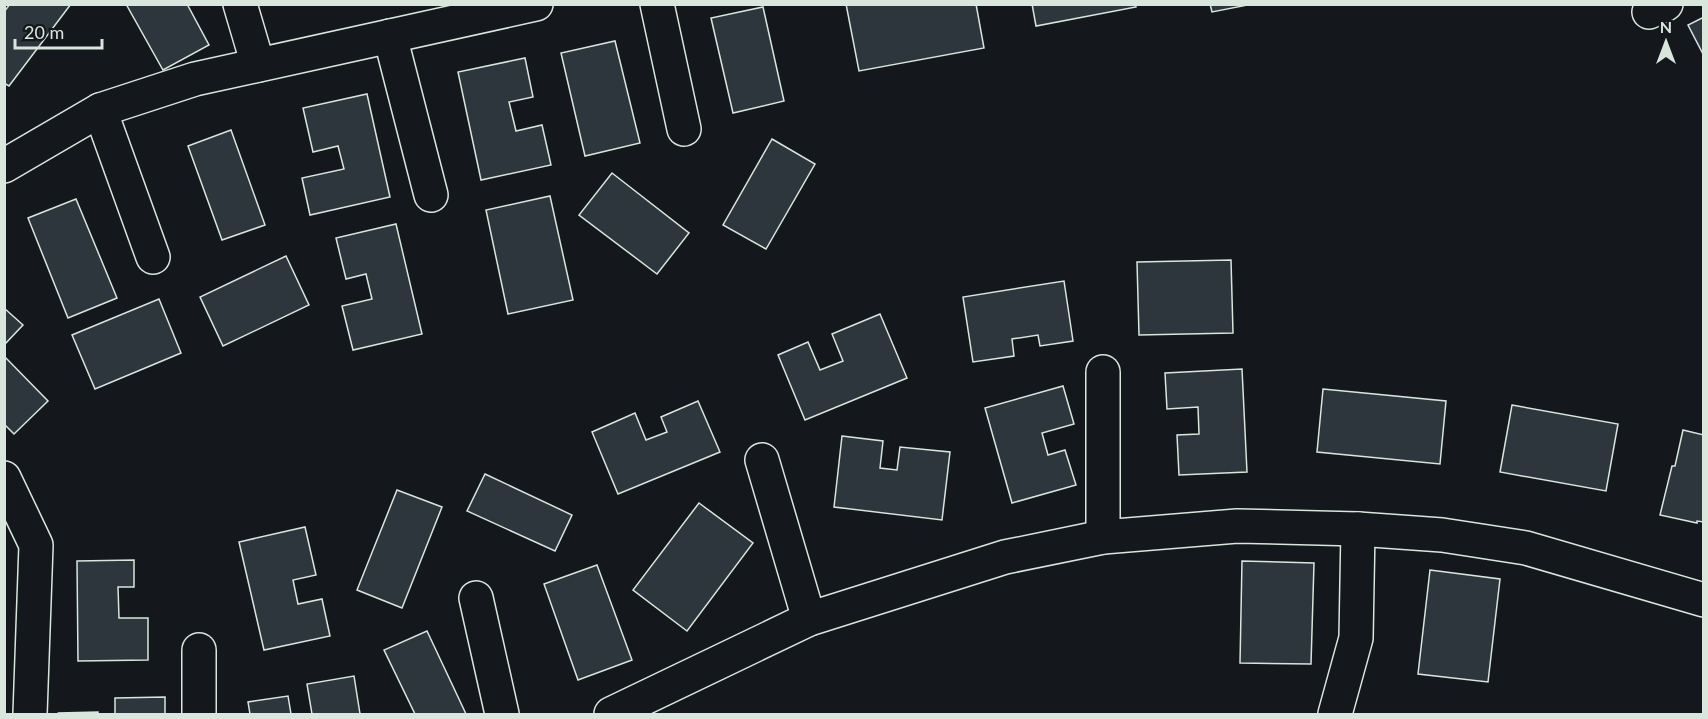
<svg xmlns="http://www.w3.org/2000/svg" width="1708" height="719" viewBox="0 0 1708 719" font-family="Lato,sans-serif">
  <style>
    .building { fill: #2c363c; stroke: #d8e6dc; stroke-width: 1.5 }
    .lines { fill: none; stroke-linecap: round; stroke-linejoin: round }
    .minor-casing { stroke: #d8e6dc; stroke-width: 36 }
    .minor { stroke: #14181c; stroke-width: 33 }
  </style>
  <rect width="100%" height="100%" fill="#14181c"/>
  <g class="building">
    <polygon points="10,4 71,4 9,86 4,83 4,12"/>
    <polygon points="126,4 187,4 209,45 163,70"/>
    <polygon points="846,4 976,4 984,48 859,71"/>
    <polygon points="1032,4 1135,4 1136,7 1036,26"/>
    <polygon points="1210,4 1248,4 1248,5 1212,12"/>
    <polygon points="763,7 784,101 733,113 711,18"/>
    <polygon points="1704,17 1704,56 1688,25"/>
    <polygon points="615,41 640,143 585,156 561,53"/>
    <polygon points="525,58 533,97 509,102 516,131 542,125 551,165 481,180 458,72"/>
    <polygon points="367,94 390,197 310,215 302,178 344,169 338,146 313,152 303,108"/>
    <polygon points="231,130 265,225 222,240 188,146"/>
    <polygon points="772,139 815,164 766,249 723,225"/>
    <polygon points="612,173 689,233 657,274 579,215"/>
    <polygon points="550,196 573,300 508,314 486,210"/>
    <polygon points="76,199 117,298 68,318 28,218"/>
    <polygon points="396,224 422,334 353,350 342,306 372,299 366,274 346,279 336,238"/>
    <polygon points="286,256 309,305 223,346 200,297"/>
    <polygon points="1231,260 1233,333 1139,335 1137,262"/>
    <polygon points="1064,281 1073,341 1040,346 1038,335 1012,339 1014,356 973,362 963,297"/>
    <polygon points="159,299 181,353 95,389 72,335"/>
    <polygon points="4,308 23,325 4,345"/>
    <polygon points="880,314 907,378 805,420 778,355 808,342 820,370 843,361 832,334"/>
    <polygon points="4,356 48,401 14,434 4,424"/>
    <polygon points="1242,369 1247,472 1179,475 1177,435 1199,434 1198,407 1167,409 1165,373"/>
    <polygon points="1063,386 1074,424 1042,433 1048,455 1065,450 1076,485 1012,503 985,408"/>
    <polygon points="1323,389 1446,401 1440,464 1317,452"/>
    <polygon points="698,401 720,452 618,494 592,432 635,413 646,440 667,432 661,417"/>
    <polygon points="1512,405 1618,424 1606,491 1500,472"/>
    <polygon points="1683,430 1704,435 1704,522 1697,521 1697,523 1660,515 1672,466 1675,466"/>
    <polygon points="842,436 883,441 880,468 897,470 900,447 950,452 942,520 834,507"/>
    <polygon points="485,474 572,515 555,551 467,511"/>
    <polygon points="397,490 442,507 402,608 357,590"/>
    <polygon points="699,503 753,543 687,631 633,590"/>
    <polygon points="305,527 316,575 293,580 298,604 322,599 330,636 264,650 239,542"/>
    <polygon points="134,560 134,587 118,587 119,618 148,618 148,660 78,661 77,561"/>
    <polygon points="1242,561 1314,563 1311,664 1240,663"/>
    <polygon points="597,565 632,660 578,680 544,584"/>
    <polygon points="1430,570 1500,579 1488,682 1418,674"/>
    <polygon points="427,631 466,714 415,714 384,650"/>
    <polygon points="354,676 360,714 312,714 307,684"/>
    <polygon points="288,696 291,714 250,714 248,702"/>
    <polygon points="165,697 165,714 115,714 115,698"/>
    <polygon points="98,712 98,714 60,714 59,713"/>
  </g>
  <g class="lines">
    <defs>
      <g id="minor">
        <polyline points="240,4 258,65"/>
        <polyline points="657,4 684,129"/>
        <polyline points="1649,12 1666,4"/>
        <polyline points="390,36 431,195"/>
        <polyline points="100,110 153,257"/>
        <polyline points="4,166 100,110 195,79 536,4"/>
        <polyline points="1103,372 1103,537"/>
        <polyline points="762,460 809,619"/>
        <polyline points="4,478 36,545 30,714"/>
        <polyline points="476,598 502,714"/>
        <polyline points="199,650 199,714"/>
        <polyline points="611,714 809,619 1005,557 1103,537 1237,526 1358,529 1442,535 1526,548 1704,600"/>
        <polyline points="1335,714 1356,638 1358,529"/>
      </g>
    </defs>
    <use href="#minor" class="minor-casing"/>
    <use href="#minor" class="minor"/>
  </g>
  <rect width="1708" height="719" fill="none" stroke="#d8e6dc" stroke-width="12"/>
  <g transform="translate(1666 42)" stroke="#14181c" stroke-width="4.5" paint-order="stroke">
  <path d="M0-4.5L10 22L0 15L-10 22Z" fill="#d8e6dc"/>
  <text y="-9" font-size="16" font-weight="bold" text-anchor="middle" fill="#d8e6dc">N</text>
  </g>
  <path d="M15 39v9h87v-9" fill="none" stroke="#d8e6dc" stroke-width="3"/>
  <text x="24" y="39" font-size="18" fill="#d8e6dc" stroke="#14181c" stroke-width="4.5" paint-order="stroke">20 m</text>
</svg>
